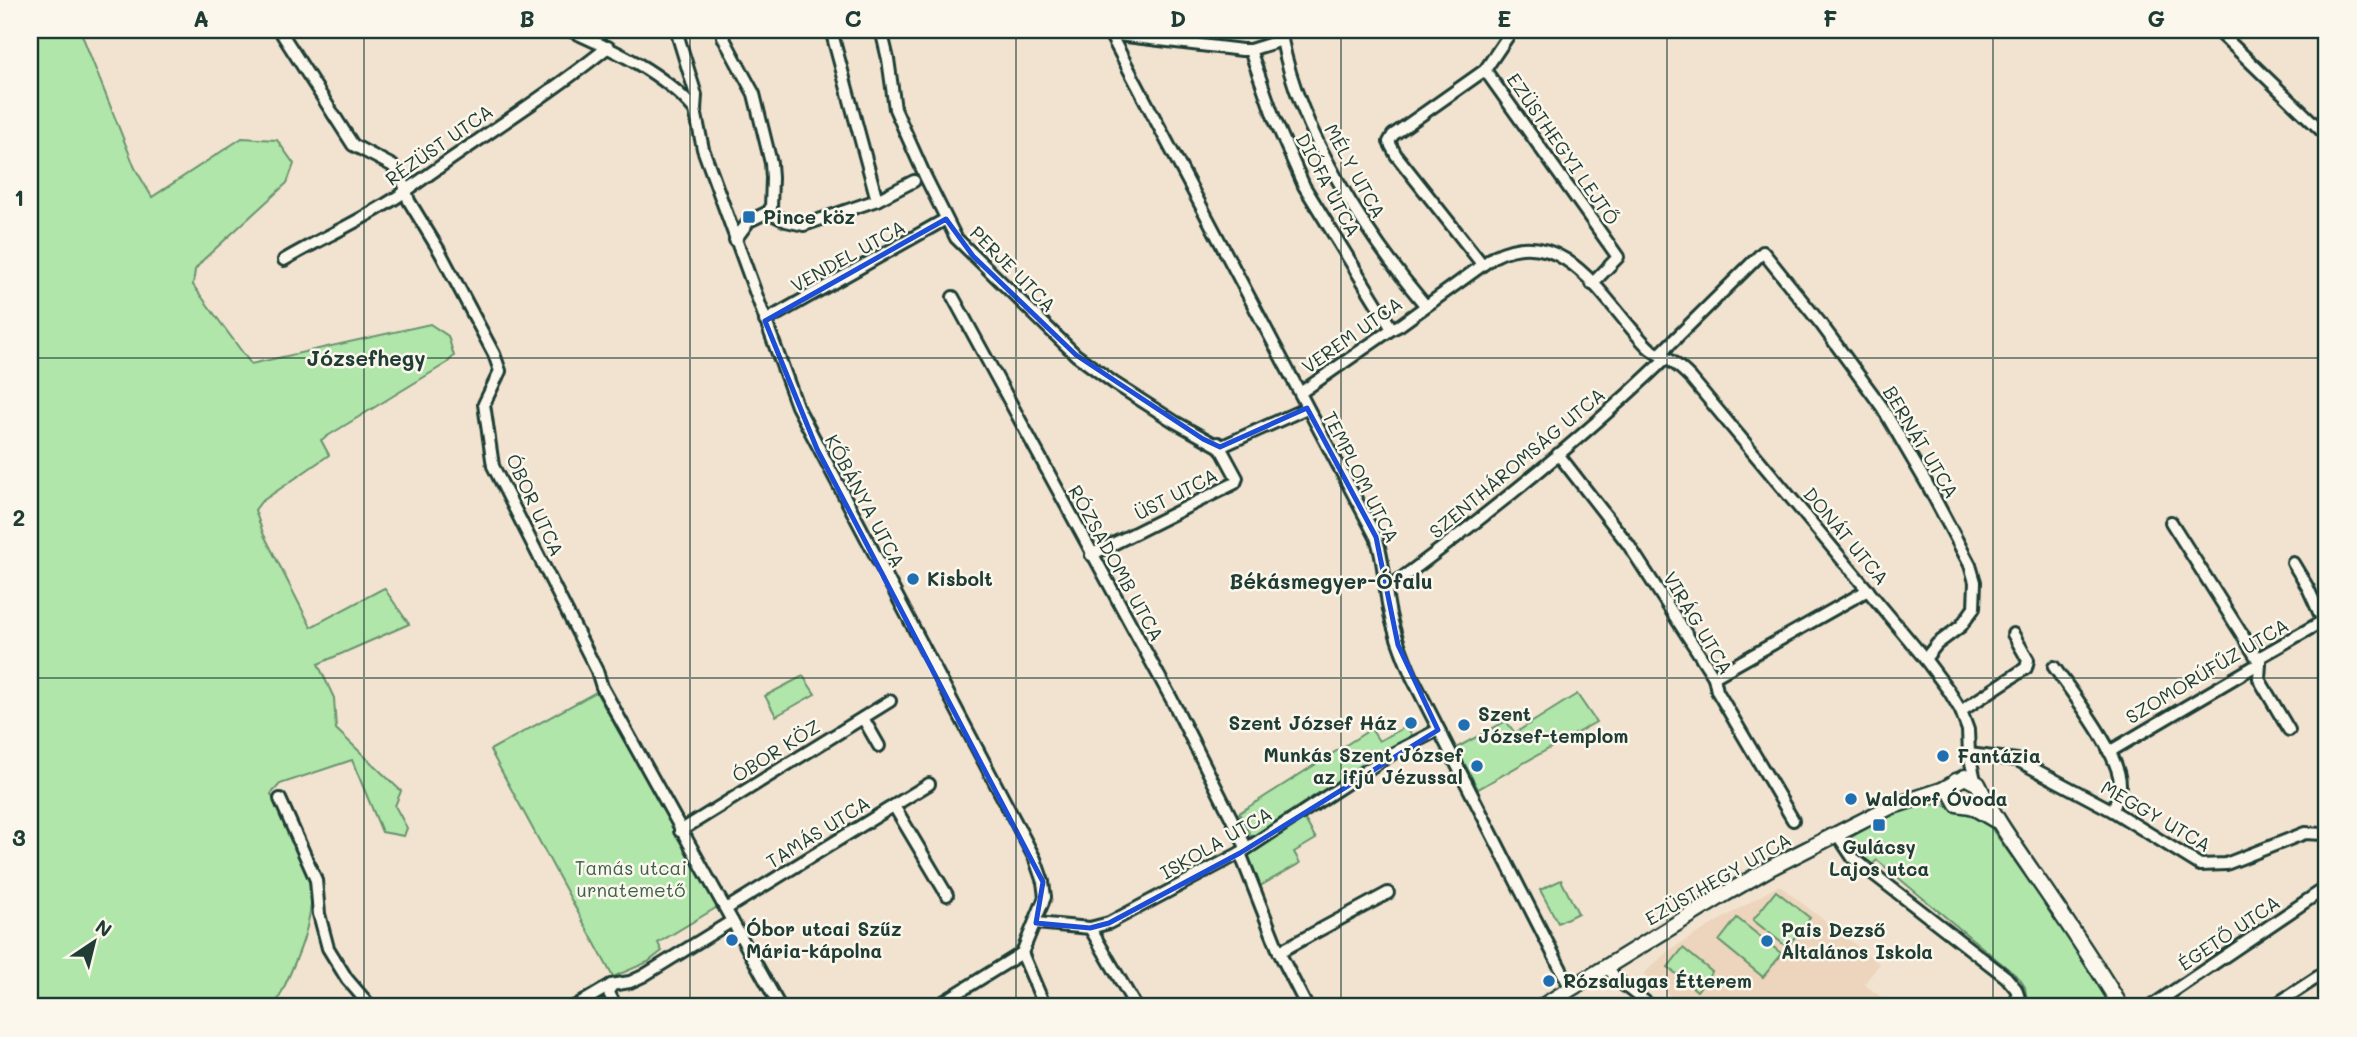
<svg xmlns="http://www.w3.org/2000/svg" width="2357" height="1037" viewBox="0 0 2357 1037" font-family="Mali,sans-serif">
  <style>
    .built { fill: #ecd5bc }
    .green { fill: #b0e6a9; stroke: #68926e; stroke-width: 2 }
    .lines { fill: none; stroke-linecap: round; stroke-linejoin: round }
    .minor-casing { stroke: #1f3d34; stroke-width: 16 }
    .tertiary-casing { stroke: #1f3d34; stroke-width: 19 }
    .minor { stroke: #fbf7ec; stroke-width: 10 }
    .tertiary { stroke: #fbf7ec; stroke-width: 14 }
    .marked { fill: none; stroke: #1d4ed8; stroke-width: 5; stroke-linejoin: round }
    .grid { fill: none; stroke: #1f3d34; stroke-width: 2; stroke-opacity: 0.55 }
    .poi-dot { fill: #1f6fb2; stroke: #fbf7ec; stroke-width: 2.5 }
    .labels { text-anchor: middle; stroke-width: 5; stroke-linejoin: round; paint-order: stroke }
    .street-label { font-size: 19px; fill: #1f3d34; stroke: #fbf7ec }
    .poi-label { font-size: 19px; font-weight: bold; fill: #1f3d34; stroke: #fbf7ec; text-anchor: start }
    .park-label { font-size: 19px; fill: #3c5f4b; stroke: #fbf7ec }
    .neighbourhood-label { font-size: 21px; font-weight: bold; fill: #1f3d34; stroke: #fbf7ec }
    .neatline { fill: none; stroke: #1f3d34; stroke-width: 2.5 }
    .grid-label { font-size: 23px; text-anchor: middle; font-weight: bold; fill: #1f3d34 }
  </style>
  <rect width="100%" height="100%" fill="#f2e3d0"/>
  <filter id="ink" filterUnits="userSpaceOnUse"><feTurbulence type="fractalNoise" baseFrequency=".0143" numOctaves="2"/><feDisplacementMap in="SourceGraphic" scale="14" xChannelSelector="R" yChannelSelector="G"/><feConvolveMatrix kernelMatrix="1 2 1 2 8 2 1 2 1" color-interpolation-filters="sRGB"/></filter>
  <g filter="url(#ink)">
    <polygon class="built" points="1779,885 1880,964 1864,984 1894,1007 1685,1007 1643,974 1671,949"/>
    <g class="green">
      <path d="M30,30H80L135,168L152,197L242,138L277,140L294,164L287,183L203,260L195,270L193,285L251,364L430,324L448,336L454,356L447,363L321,440L329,455L261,502L255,510L263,533L311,627L384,588L409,624L318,664L334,698L336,729L401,791L395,806L407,828L404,836L382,832L352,760L280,784L271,794L312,884C313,930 293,967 275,1007H30Z"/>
      <polygon points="803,676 815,694 776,716 765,696"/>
      <polygon points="596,692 719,906 658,943 662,951 648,962 613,977 490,750"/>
      <polygon points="1577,694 1596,722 1478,789 1456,748 1506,721 1515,733"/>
      <polygon points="1407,726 1413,737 1378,755 1252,838 1239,813 1371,729 1379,741"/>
      <polygon points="1926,804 1944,805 1986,821 2086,961 2113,1007 2028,1007 2025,987 2019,978 1877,860 1872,865 1852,849 1849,843 1850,838 1895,812"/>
      <polygon points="1304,818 1316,839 1294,852 1300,863 1260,886 1248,854"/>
      <polygon points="1561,880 1578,913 1558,923 1540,890"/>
      <polygon points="1776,891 1810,918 1787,947 1753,920"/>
      <polygon points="1737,918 1782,954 1763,977 1719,941"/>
      <polygon points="1683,948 1712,972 1697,991 1668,967"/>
    </g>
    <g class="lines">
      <defs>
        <g id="minor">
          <path d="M569,30C614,50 663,72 695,110"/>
          <polyline points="676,30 696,95 695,110 703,149 797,406 1035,859 1043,882 1045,897 1022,953 1045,1007"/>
          <polyline points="831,30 877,200"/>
          <path d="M1108,30L1376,537C1385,562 1384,588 1390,614C1395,636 1403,656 1412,677L1571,989"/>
          <polyline points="1512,30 1485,70 1618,257 1592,284"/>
          <polyline points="2217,30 2327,136"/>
          <polyline points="282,34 353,145 393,166 403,181 409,201 440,252 494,354 500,371 484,404 493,466 597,671 602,687 780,1007"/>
          <path d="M1110,34L1242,50H1250L1282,40C1300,132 1365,234 1425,305"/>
          <polyline points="723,37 754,94 771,163 772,178 771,208 768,212 749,221 735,240"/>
          <polyline points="883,38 888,59 895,109 925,176 956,238 1076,355 1114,383 1175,422 1220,447 1307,408"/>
          <polyline points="1250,50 1274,118 1304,186 1392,329"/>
          <polyline points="768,212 786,221 804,225 877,200 914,181"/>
          <path d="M284,260C323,237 370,217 406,191C472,142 544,99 608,47"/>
          <polyline points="1482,264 1396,155 1389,142 1393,135 1485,70"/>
          <polyline points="953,297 1172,700 1246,847"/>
          <polyline points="765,321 946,219"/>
          <polyline points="1660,354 1763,252 1821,324 1882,407 1927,484 1970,565 1975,582 1974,608 1961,626 1937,644 1925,659"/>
          <path d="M1300,393L1392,329L1400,325L1495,256C1566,221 1606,305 1648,347C1655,354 1667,357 1675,364C1681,368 1686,373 1691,378L1925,659L1949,691L1961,711L1968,730L1969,754L1975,780"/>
          <polyline points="1558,454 1628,544 1714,677 1717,691 1793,820"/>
          <polyline points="2171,522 2260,663 2259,679 2289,730"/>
          <polyline points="1091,555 1235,483 1237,478 1218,443"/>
          <polyline points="2293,563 2308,588 2327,630"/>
          <path d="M1387,589C1484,518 1579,442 1666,358"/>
          <path d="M2054,667C2072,693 2120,754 2120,784C2119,793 2116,802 2113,811"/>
          <polyline points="1714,677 1868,590"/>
          <polyline points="1961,711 2026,668 2028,660 2013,634"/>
          <polyline points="863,718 879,746"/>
          <polyline points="2109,752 2260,663 2260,657 2323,621"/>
          <polyline points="1969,754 2017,760 2113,811 2200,865 2226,864 2305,833 2323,834 2327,837"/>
          <polyline points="280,799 316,880 319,914 328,948 347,979 371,1007"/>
          <polyline points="894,806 947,895"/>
          <polyline points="680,831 890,701"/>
          <polyline points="1837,834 1853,858 2006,977 2016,989 2022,1007"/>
          <polyline points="1240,853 1279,952 1307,1007"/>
          <polyline points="726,909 929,784"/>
          <polyline points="1036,923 1090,928 1109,923 1240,853 1390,755 1438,730"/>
          <polyline points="1090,928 1136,1007"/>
          <polyline points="1279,952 1388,893"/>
          <polyline points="1607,966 1616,979 1652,1007"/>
          <polyline points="611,985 609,993 616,1007"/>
          <polyline points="574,1007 611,985 630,982 643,976 732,921"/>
          <polyline points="935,1007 1022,953"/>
          <polyline points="2150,1007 2327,887"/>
          <polyline points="2272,1007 2327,971"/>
        </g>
        <g id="tertiary">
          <polyline points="1956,781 1953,785 1952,795 1957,804 1971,806 1995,820"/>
          <path d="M1541,1007L1725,894L1772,867L1890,807L1942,790L1965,777L1978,784C1992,814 2013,843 2032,871C2063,916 2094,961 2121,1007"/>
        </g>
      </defs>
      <use href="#minor" class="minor-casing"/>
      <use href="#tertiary" class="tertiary-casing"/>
      <use href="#minor" class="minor"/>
      <use href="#tertiary" class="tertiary"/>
    </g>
  </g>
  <path class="marked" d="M946,219L973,256L1076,355L1203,439L1220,447L1307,408L1376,537L1398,645L1438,730L1240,853L1109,923L1090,928L1036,923L1043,882L817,449L765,321Z"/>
  <path class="grid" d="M364,30V1007M690,30V1007M1016,30V1007M1341,30V1007M1667,30V1007M1993,30V1007M30,358H2327M30,678H2327"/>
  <g class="poi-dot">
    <rect x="742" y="210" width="14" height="14" rx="3.5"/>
    <circle cx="913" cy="579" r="7"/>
    <circle cx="1411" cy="723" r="7"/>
    <circle cx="1464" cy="725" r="7"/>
    <circle cx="1943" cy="756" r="7"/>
    <circle cx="1477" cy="766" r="7"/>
    <circle cx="1851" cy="799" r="7"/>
    <rect x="1872" y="818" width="14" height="14" rx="3.5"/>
    <circle cx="732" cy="940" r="7"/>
    <circle cx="1767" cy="941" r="7"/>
    <circle cx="1549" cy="981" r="7"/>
  </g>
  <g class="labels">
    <g class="street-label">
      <text transform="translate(439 145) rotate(-35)" y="7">RÉZÜST UTCA</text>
      <text transform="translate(1563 149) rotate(55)" y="7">EZÜSTHEGYI LEJTŐ</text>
      <text transform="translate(1355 171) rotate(61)" y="7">MÉLY UTCA</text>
      <text transform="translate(1328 185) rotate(62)" y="7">DIÓFA UTCA</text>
      <text transform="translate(848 256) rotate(-29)" y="7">VENDEL UTCA</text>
      <text transform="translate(1013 269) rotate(45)" y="7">PERJE UTCA</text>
      <text transform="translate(1352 335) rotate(-35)" y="7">VEREM UTCA</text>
      <text transform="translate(1921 442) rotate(59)" y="7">BERNÁT UTCA</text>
      <text transform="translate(1517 463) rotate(-40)" y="7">SZENTHÁROMSÁG UTCA</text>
      <text transform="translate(1361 477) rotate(63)" y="7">TEMPLOM UTCA</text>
      <text transform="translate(1176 494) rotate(-27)" y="7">ÜST UTCA</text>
      <text transform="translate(865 501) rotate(62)" y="7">KŐBÁNYA UTCA</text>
      <text transform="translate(535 505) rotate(65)" y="7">ÓBOR UTCA</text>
      <text transform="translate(1846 536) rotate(50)" y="7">DONÁT UTCA</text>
      <text transform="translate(1116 563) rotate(61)" y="7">RÓZSADOMB UTCA</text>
      <text transform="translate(1698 623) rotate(59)" y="7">VIRÁG UTCA</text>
      <text transform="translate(2207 671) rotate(-31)" y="7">SZOMORÚFŰZ UTCA</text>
      <text transform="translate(776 751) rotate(-32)" y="7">ÓBOR KÖZ</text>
      <text transform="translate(2156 816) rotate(30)" y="7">MEGGY UTCA</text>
      <text transform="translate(818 832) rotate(-32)" y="7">TAMÁS UTCA</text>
      <text transform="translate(1216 843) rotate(-30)" y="7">ISKOLA UTCA</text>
      <text transform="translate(1718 879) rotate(-30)" y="7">EZÜSTHEGY UTCA</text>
      <text transform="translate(2229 933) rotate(-34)" y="7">ÉGETŐ UTCA</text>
    </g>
    <g class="poi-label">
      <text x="763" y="224">Pince köz</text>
      <text x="927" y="586">Kisbolt</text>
      <text x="1478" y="721">Szent<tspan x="1478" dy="22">József-templom</tspan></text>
      <text x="1397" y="730" text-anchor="end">Szent József Ház</text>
      <text x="1463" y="762" text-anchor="end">Munkás Szent József<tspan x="1463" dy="22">az ifjú Jézussal</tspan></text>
      <text x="1957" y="763">Fantázia</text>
      <text x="1865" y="806">Waldorf Óvoda</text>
      <text x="1879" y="854" text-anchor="middle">Gulácsy<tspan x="1879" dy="22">Lajos utca</tspan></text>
      <text x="746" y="936">Óbor utcai Szűz<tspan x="746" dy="22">Mária-kápolna</tspan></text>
      <text x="1781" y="937">Pais Dezső<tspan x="1781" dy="22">Általános Iskola</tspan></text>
      <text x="1563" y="988">Rózsalugas Étterem</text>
    </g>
    <g class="park-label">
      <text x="631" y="875">Tamás utcai<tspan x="631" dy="22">urnatemető</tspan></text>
    </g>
    <g class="neighbourhood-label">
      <text x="366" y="366">Józsefhegy</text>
      <text x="1331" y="589">Békásmegyer-Ófalu</text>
    </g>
  </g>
  <rect width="2357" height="1037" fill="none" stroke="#fbf7ec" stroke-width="77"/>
  <g transform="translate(94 942) rotate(35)" stroke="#fbf7ec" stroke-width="5" paint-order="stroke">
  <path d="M0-5L12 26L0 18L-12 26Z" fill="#1f3d34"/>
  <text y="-10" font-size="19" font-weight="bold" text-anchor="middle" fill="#1f3d34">N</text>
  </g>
  <rect x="38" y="38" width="2280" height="960" class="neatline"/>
  <g class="grid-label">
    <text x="201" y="27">A</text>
    <text x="527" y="27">B</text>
    <text x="853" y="27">C</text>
    <text x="1178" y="27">D</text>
    <text x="1504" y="27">E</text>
    <text x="1830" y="27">F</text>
    <text x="2156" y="27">G</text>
    <text x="19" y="206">1</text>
    <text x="19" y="526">2</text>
    <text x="19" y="846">3</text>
  </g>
</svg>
